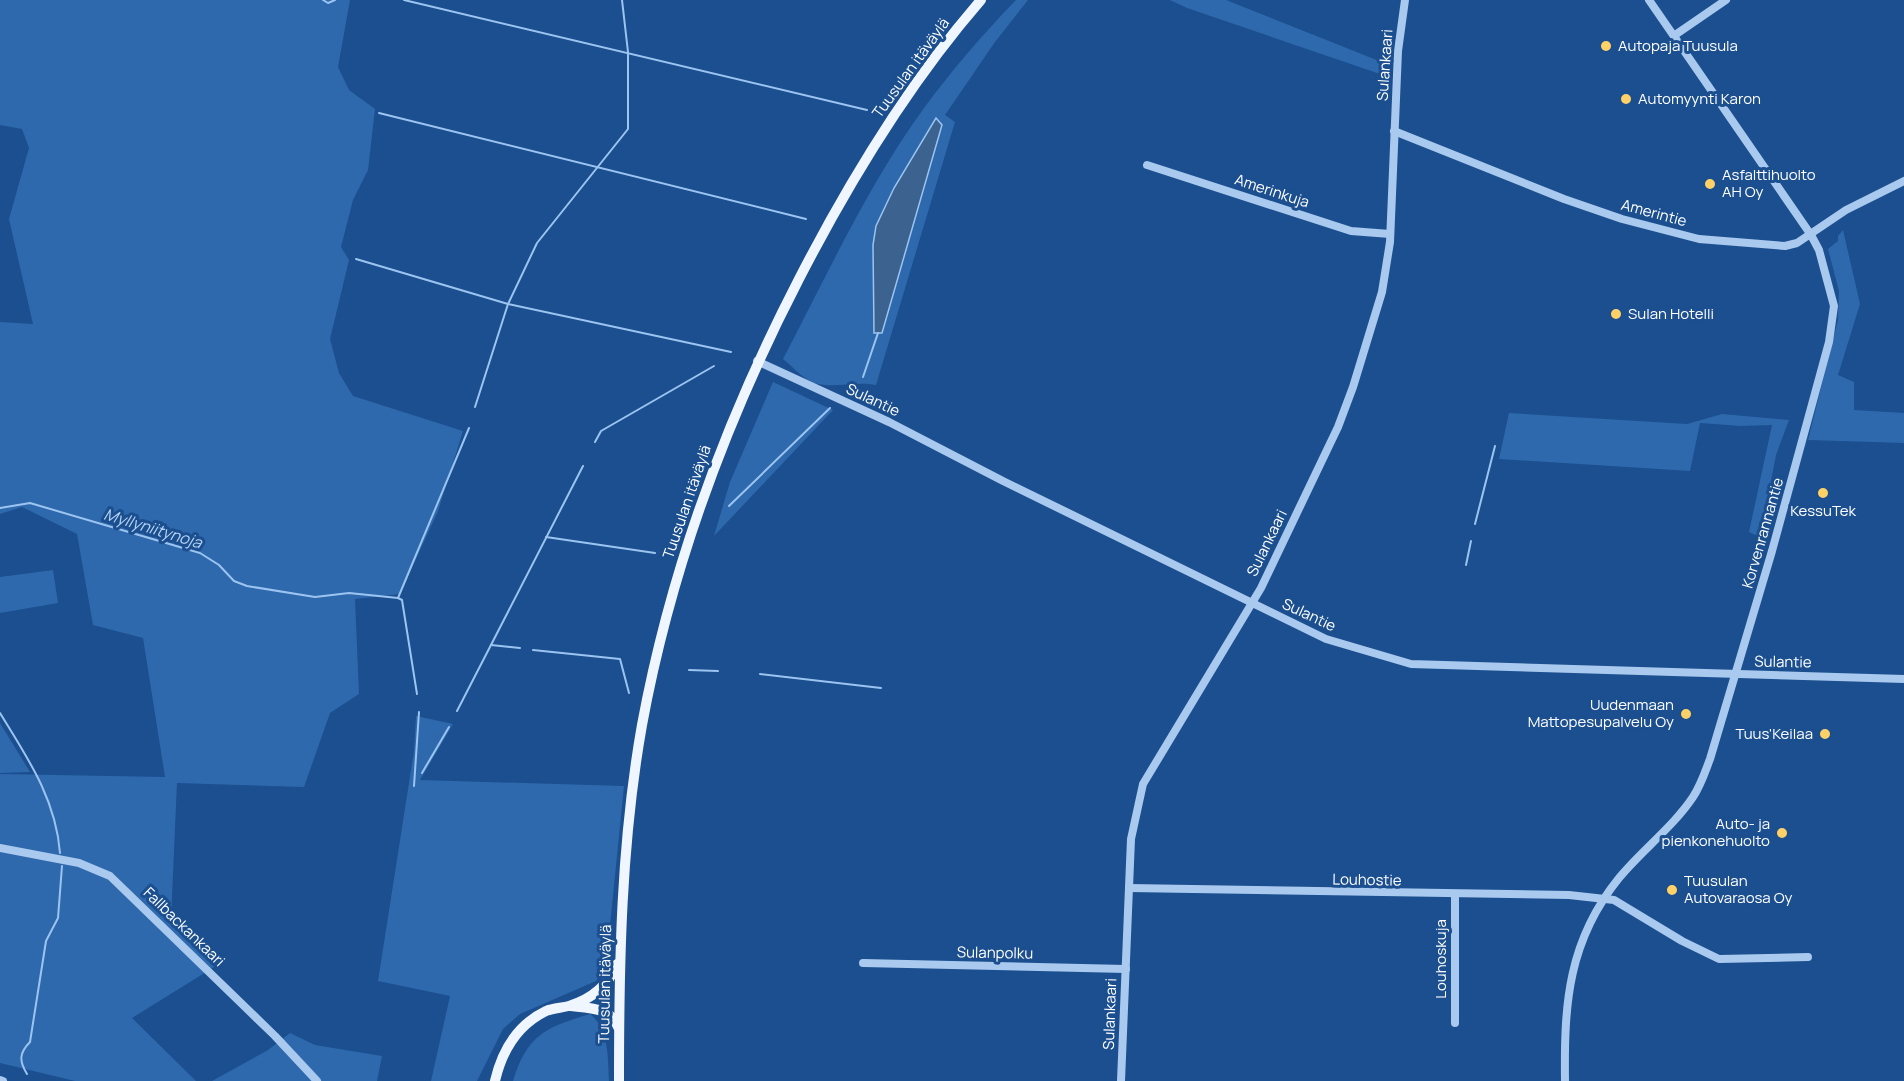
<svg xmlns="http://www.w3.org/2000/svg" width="1904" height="1081" viewBox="0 0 1904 1081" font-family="Manrope,sans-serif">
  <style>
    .green { fill: #2e69ad }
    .water { fill: #3c6290; stroke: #9cc4f0; stroke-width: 1.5 }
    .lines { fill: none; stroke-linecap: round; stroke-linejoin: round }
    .stream { stroke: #9cc4f0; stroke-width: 2 }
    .minor { stroke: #a9c9ee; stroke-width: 8 }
    .major { stroke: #f0f6ff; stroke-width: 10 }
    .poi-dot { fill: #ffd166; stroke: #1b4f8f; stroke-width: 2 }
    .labels { text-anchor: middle; stroke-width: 6; stroke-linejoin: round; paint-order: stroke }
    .poi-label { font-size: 15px; fill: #fff; stroke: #1b4f8f; text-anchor: start }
    .street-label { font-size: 15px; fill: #fff; stroke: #1b4f8f }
    .water-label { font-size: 16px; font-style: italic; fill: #b5d3f5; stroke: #1b4f8f }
  </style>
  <rect width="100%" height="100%" fill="#1b4f8f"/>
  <g class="green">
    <polygon points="0,0 350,0 338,67 349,90 375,109 368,170 353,200 341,247 349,260 330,339 339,373 353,396 463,431 438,511 400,594 355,599 359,694 330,713 304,787 177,783 171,919 219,964 132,1018 196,1081 75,1081 0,1063 0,774 165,777 143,638 93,625 77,534 22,507 0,514 0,322 33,324 9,219 29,148 22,129 0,125"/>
    <path d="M1016,0H1028L995,42L945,115L955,122L876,385C857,381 837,388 818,384C805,381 793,367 783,359C827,275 868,185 924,108C952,70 983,34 1016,0Z"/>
    <polygon points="1170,0 1226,0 1384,63 1380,74 1187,8"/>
    <polygon points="1843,230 1860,304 1838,375 1854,382 1854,410 1904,413 1904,443 1808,440 1838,320 1839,291 1828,249 1838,241 1838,236"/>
    <polygon points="773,382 833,410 714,536 730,482"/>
    <polygon points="1509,413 1687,424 1722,414 1789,420 1776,455 1760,537 1749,532 1772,425 1740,426 1700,423 1690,471 1499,459"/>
    <polygon points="53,570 58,603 0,613 0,577"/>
    <polygon points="416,716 453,724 420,780 624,786 606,965 596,981 520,1014 503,1029 477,1081 431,1081 450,996 378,981 414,751"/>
    <polygon points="0,723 30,772 0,773"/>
    <path d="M590,1014C609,1029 608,1058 609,1081H513C527,1035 546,1027 590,1014Z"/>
    <polygon points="290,1033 315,1045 382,1056 377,1081 212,1081 268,1050"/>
  </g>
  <polygon class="water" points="936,118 942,125 882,333 874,333 873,245 876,226 894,188"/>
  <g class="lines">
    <g class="stream">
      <polyline points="323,0 328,3 335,0"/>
      <polyline points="404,0 867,110"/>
      <polyline points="379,113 806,219"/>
      <polyline points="356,259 508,304 731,352"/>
      <polyline points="863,377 878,333"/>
      <polyline points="475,407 508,304 537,243 628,129 628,52 622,0"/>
      <polyline points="595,442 601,431 714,366"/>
      <polyline points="729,506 830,408"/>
      <polyline points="0,508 30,503 200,553 219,565 234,581 247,586 315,597 349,593 398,598"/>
      <polyline points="1475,524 1495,446"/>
      <polyline points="546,537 655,553"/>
      <polyline points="1466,565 1471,541"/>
      <polyline points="398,598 469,428"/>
      <polyline points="398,598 402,600 417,694"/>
      <polyline points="491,645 520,648"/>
      <polyline points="533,650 620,659 629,693"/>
      <polyline points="689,670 718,671"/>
      <polyline points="760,674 881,688"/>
      <polyline points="457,711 583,466"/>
      <path d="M0,713C27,757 56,799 60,853"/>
      <polyline points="422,773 449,727"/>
      <polyline points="414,786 419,712"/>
      <path d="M27,1074C19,1061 19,1053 30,1042L46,941L58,918L62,866"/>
    </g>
    <g class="minor">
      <polyline points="1675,35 1726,0"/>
      <polyline points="1394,131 1564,199 1622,219 1699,239 1785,246 1797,243 1846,210 1904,181"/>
      <polyline points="1147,165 1351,231 1390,234"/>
      <polyline points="757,361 889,422 1003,481 1326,639 1411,664 1904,679"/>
      <polyline points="0,848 79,863 110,876 275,1036 317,1081"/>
      <polyline points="1129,888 1569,895 1614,900 1682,941 1719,959 1808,957"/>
      <polyline points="863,963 1126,969"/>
      <polyline points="1455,1023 1455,894"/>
      <polyline points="0,1080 3,1081"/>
      <polyline points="1121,1081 1131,839 1143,784 1261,588 1338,427 1353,387 1382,292 1390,242 1398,51 1405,0"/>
      <path d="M1565,1081C1564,1004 1568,941 1619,878C1642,850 1673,827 1693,797C1701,785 1705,772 1710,759L1772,551L1829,342L1834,306L1819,250L1811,235L1649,0"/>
    </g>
    <g class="major">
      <path d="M570,1006C589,1008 610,1007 618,1027"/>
      <path d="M495,1081C502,1051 517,1025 546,1011C553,1008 561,1008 569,1006C592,999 608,986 617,964"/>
      <path d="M619,1081C619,962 621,843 642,725C671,568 726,420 799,279C850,180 908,84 981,0"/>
    </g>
  </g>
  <g class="poi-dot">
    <circle cx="1606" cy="46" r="6"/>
    <circle cx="1626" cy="99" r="6"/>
    <circle cx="1710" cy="184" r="6"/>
    <circle cx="1616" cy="314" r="6"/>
    <circle cx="1823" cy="493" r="6"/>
    <circle cx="1686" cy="714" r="6"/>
    <circle cx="1825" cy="734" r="6"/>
    <circle cx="1782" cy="833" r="6"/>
    <circle cx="1672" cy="890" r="6"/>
  </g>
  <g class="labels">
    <g class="poi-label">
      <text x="1618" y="51">Autopaja Tuusula</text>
      <text x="1638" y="104">Automyynti Karon</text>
      <text x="1722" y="180">Asfalttihuolto<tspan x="1722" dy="17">AH Oy</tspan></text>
      <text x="1628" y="319">Sulan Hotelli</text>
      <text x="1823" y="516" text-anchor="middle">KessuTek</text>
      <text x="1674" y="710" text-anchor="end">Uudenmaan<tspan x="1674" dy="17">Mattopesupalvelu Oy</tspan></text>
      <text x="1813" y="739" text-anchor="end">Tuus'Keilaa</text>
      <text x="1770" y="829" text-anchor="end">Auto- ja<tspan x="1770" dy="17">pienkonehuolto</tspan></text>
      <text x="1684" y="886">Tuusulan<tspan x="1684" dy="17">Autovaraosa Oy</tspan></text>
    </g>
    <g class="street-label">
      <text transform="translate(1385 65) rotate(-86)" y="5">Sulankaari</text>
      <text transform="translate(911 68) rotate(-54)" y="5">Tuusulan itäväylä</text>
      <text transform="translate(1272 191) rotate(18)" y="5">Amerinkuja</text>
      <text transform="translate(1654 213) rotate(15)" y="5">Amerintie</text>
      <text transform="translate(873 400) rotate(25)" y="5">Sulantie</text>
      <text transform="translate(687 502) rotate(-71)" y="5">Tuusulan itäväylä</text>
      <text transform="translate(1763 533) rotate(-74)" y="5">Korvenrannantie</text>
      <text transform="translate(1267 543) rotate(-64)" y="5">Sulankaari</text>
      <text transform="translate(1309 615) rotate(25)" y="5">Sulantie</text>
      <text transform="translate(1783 662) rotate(1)" y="5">Sulantie</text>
      <text transform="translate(1367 880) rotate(1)" y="5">Louhostie</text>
      <text transform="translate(184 927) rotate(44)" y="5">Fallbackankaari</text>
      <text transform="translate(995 953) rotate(1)" y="5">Sulanpolku</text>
      <text transform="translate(1441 959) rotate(-90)" y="5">Louhoskuja</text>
      <text transform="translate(605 984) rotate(-89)" y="5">Tuusulan itäväylä</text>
      <text transform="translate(1110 1014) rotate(-88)" y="5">Sulankaari</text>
    </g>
    <g class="water-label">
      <text transform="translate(153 528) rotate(17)" y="6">Myllyniitynoja</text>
    </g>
  </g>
</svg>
